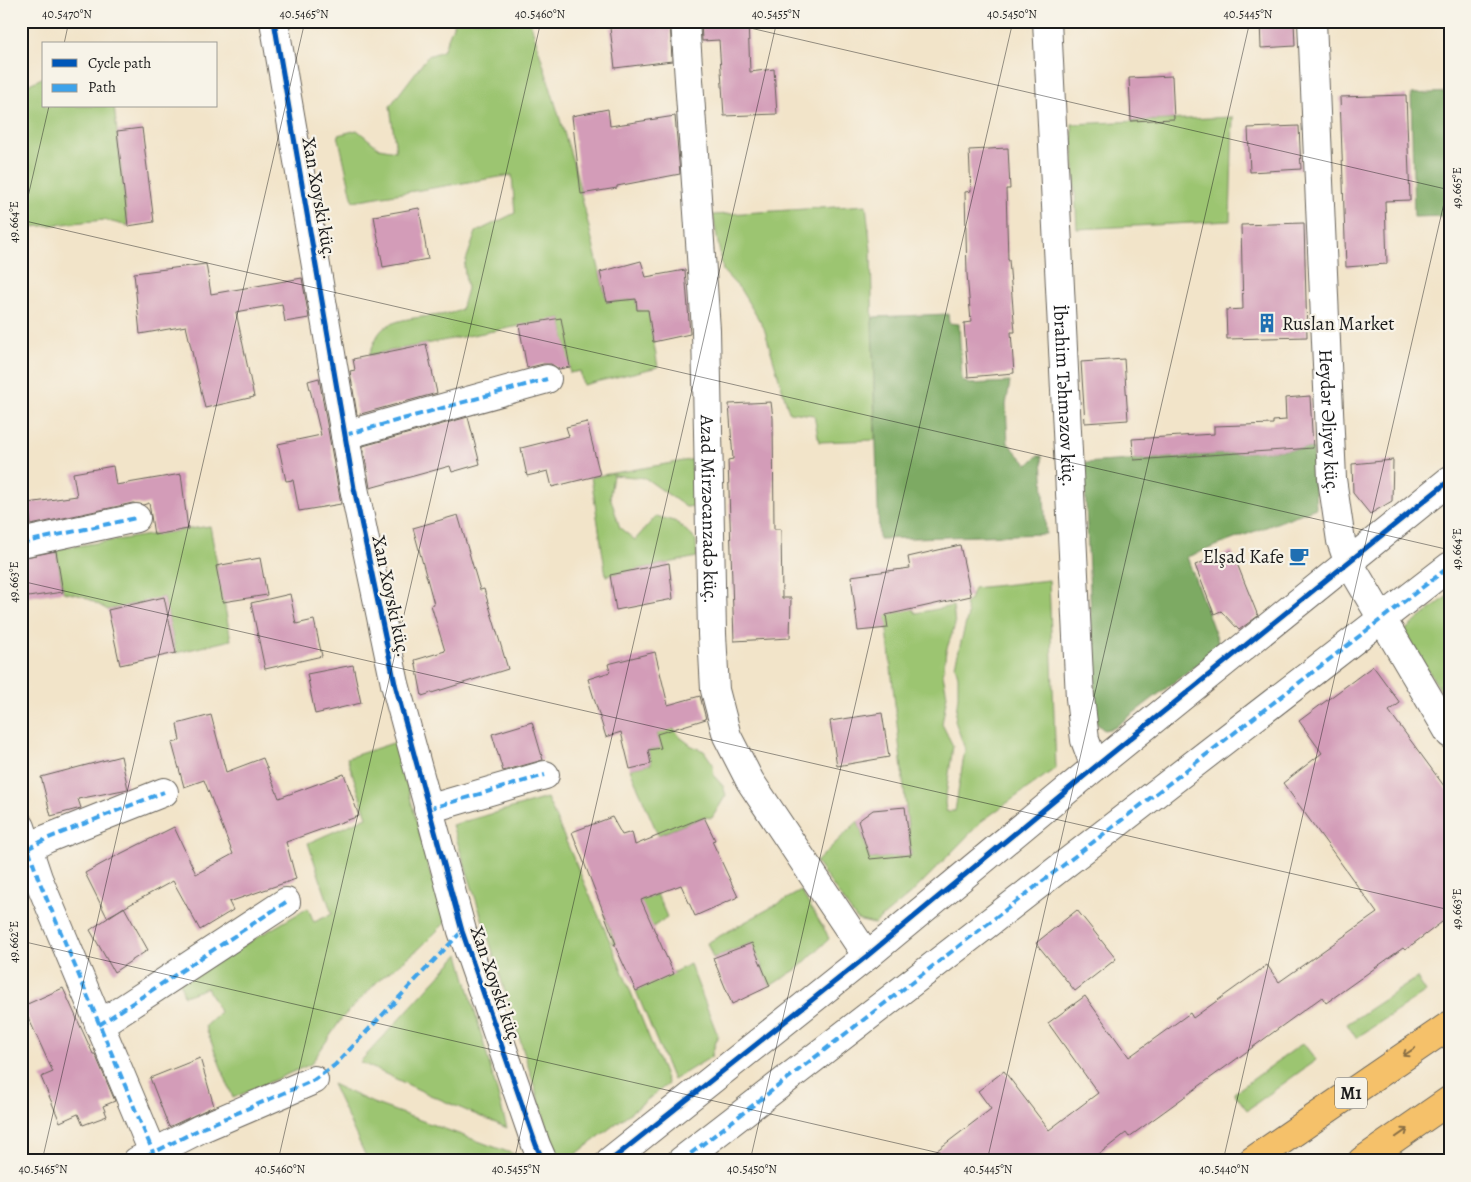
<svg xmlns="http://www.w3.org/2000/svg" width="1471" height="1182" viewBox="0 0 1471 1182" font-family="Alegreya,serif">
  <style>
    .green { fill: #9cc571; stroke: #5c7046 }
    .forest { fill: #7daa63; stroke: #4c6340 }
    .building { fill: #d39cb8 }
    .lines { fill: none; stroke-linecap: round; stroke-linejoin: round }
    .minor-casing { stroke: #676259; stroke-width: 30 }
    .highway-casing { stroke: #676259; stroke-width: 30 }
    .minor { stroke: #fff; stroke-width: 28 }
    .highway { stroke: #f5c16b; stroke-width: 28 }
    .quiet { stroke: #3da2ea; stroke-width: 4; stroke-dasharray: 8 4; stroke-linecap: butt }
    .cycleway-casing { stroke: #f7f3e8; stroke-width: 8 }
    .cycleway { stroke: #0057b8; stroke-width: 5 }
    .oneway { stroke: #886e44 }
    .ticks { fill: none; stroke: #1c1c1c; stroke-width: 1; stroke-opacity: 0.45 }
    .labels { text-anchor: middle; stroke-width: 4.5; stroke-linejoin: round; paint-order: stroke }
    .shield { fill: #f7f3e8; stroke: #5e5c59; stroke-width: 1 }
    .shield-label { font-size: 18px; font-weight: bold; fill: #1c1c1c }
    .street-label { font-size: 19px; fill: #1c1c1c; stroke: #f7f3e8 }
    .poi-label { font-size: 19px; fill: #1c1c1c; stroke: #f7f3e8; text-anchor: start }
    .neatline { fill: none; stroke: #1c1c1c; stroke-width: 2 }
    .ticks-label { font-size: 12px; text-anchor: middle; fill: #1c1c1c }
  </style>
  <rect width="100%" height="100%" fill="#f7f3e8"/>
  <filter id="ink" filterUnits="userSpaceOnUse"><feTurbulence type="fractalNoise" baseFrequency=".02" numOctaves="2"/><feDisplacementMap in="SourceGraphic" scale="10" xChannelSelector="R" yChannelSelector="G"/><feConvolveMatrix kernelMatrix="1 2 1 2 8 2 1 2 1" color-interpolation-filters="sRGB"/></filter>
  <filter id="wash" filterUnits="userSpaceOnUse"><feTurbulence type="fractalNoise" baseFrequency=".0096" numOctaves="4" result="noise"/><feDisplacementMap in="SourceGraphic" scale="20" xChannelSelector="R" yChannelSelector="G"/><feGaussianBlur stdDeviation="1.12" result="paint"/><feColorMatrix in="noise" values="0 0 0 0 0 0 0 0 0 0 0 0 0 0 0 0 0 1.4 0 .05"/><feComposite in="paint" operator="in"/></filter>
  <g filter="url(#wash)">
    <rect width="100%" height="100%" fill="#f2e4c9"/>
    <g class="green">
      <path d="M455,21H530L574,165L607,302L636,299L637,310L648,309L658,367L583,385L580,371L570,373L561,318L369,355C373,347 376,334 384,328C403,314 438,319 461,310L467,289L464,266L476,232L515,213L512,175L353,201L338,135L357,130L379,148L396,151L390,106L428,56L443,51Z"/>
      <polygon points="44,77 44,106 114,106 128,226 104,220 21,228 21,88"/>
      <polygon points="1233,117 1230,221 1077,229 1072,124"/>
      <polygon points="866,205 871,250 875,440 819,442 814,415 789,412 764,328 740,289 723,271 713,215"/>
      <polygon points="695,459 695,506 686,507 645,478 613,475 610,496 620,528 635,540 656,516 677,522 696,540 697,557 606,576 591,477"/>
      <polygon points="210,526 231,640 176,653 164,597 108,610 83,596 63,592 56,549"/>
      <polygon points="1049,580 1056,768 982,821 915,890 874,924 857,920 816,862 858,821 870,859 911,855 885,611 912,608 916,613 953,606 955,625 946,651 943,674 947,695 942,724 953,746 945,802 946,811 955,811 965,749 955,721 958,696 958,676 955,665 968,615 965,604 970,600 974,588"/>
      <polygon points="1450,594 1450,706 1404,631"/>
      <polygon points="661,722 675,730 680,737 692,746 704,751 713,764 714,776 723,786 726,795 712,818 704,817 658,835 630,769 651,764 648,750 660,748 655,723"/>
      <polygon points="396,742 429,870 446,922 420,948 380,979 342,1018 311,1064 233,1098 205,1026 220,1012 207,988 184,996 180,982 308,908 314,922 332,914 308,843 367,817 347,758"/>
      <polygon points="547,798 615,953 668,1084 567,1161 557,1159 488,937 452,825"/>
      <polygon points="801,891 826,932 829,939 797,969 770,986 752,943 713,958 707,943"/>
      <polygon points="657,894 667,917 653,927 614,944 604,914"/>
      <polygon points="459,954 507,1128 430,1095 360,1062"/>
      <polygon points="690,964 718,1036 711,1057 673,1080 636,991"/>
      <polygon points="1417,978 1426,992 1356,1038 1347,1024"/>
      <polygon points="1303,1043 1316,1060 1247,1110 1234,1093"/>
      <polygon points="332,1084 373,1103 522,1157 523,1161 368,1161"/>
    </g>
    <g class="forest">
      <polygon points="1450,92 1450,216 1414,217 1411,94"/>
      <polygon points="948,314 949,323 959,324 962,380 969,384 1010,382 1006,405 1008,443 1028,465 1037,456 1042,456 1046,534 879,539 872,322 874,317"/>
      <polygon points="1313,448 1316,508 1187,557 1220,647 1114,728 1104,730 1096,723 1084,463"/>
    </g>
    <g id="blocks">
      <g class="building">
        <polygon points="667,21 670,21 672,61 615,68 610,28"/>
        <polygon points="701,21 748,21 750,72 774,69 777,114 724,116 719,40 702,41"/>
        <polygon points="1260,21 1294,21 1295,46 1261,48"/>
        <polygon points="1172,76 1174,119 1131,121 1129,78"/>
        <polygon points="1406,95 1410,200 1385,201 1387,264 1346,267 1340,97"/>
        <polygon points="608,109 610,126 675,116 680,174 617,186 617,188 581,194 572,116"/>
        <polygon points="1299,126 1301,169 1250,172 1248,128"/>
        <polygon points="142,128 154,222 128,226 117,131"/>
        <polygon points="1008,148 1010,189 1006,189 1008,260 1009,260 1015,332 1011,332 1014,373 968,377 964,323 971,322 967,274 965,192 971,191 969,150"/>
        <polygon points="419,208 428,259 383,267 374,216"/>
        <polygon points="1304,223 1307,337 1227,339 1226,310 1243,309 1241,225"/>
        <polygon points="641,261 646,277 685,270 690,334 653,342 648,310 637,310 636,299 607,302 600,272"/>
        <polygon points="206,264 211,294 302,278 309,318 285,322 282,304 236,312 254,397 205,408 186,326 140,334 134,273"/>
        <polygon points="561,318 570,367 559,369 551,364 543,364 527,368 519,325"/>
        <polygon points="426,344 437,393 357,415 350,371 355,370 353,359"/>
        <polygon points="1124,359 1128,420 1085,423 1081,362"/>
        <polygon points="319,378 341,504 299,511 293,480 286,481 278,444 321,435 308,381"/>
        <polygon points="1310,396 1313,448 1134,460 1132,439 1214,434 1214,426 1273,424 1273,421 1286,420 1285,398"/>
        <polygon points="771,402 773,418 774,529 781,529 782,598 791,598 790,638 734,641 728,460 733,459 729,404"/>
        <polygon points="468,417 480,464 452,472 450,466 370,488 363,446"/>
        <polygon points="587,422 600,475 552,487 548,471 527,476 521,448 569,436 566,427"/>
        <polygon points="1393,460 1392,501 1370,514 1353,493 1352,464"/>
        <polygon points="113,466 116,485 181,474 188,529 154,535 149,503 143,505 133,503 31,525 28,503 77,496 73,473"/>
        <polygon points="458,515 480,590 484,589 508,669 422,696 415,660 445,651 431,605 434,604 413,528"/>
        <polygon points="960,545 971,596 886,615 888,628 858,631 851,576 910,568 908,557"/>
        <polygon points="56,551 63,592 21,598 21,558"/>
        <polygon points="1232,551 1258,616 1239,630 1221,611 1214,614 1195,565"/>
        <polygon points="260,558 267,595 223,602 216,566"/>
        <polygon points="669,563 673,599 616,610 610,575"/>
        <polygon points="290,594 296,624 314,620 322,656 265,669 251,603"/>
        <polygon points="164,597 176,653 120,665 108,610"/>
        <polygon points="655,652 668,705 700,696 706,719 657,734 661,748 648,750 651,764 630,769 621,732 606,737 588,679 610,672 608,664"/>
        <polygon points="353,665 361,703 315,714 307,674"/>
        <polygon points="1373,666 1400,703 1389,711 1450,794 1450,916 1405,950 1403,948 1326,1003 1322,997 1129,1137 1126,1133 1090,1161 923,1161 991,1109 978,1091 1004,1071 1049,1130 1098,1093 1048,1023 1085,996 1129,1057 1190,1013 1193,1018 1267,965 1279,982 1377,913 1283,783 1322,753 1299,721"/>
        <polygon points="882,713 889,757 837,766 830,721"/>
        <polygon points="211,715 226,772 263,758 279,798 344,774 359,816 286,842 296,879 229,902 233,910 200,930 173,881 107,917 85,873 118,855 174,827 196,874 233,854 204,780 184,787 172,743 180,741 177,724"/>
        <polygon points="532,722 543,760 503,771 492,734"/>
        <polygon points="121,756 128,789 78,799 81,808 51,816 41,777"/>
        <polygon points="905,807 911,855 870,859 858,821 873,810"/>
        <polygon points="612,817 622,835 632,832 635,845 704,817 715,840 712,841 738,897 695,916 681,885 641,900 674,974 636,991 614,944 616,944 572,832"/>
        <polygon points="124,907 148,950 114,972 90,930"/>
        <polygon points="1077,910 1116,959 1075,991 1036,943"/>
        <polygon points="752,943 770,986 732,1004 713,958"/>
        <polygon points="63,988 93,1054 95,1054 115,1101 103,1106 107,1116 83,1125 78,1114 60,1122 41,1077 53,1072 23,1006"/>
        <polygon points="200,1058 214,1106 169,1127 150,1078"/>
      </g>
    </g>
  </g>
  <g filter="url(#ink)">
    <use href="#blocks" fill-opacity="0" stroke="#676259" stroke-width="1"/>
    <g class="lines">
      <defs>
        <g id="minor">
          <polyline points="274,21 354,488 395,684 462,931 536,1145 543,1161"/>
          <path id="s1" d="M685,21L706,330L712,634L715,690L727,736L750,781L867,956"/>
          <path id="s2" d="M1047,21L1080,698L1085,740L1095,767"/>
          <path id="s3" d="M1312,21L1332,479L1341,541L1348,561L1450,734"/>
          <polyline points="345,435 547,379"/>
          <polyline points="21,543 136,518"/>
          <polyline points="428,809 545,775"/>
          <polyline points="21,827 38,878 153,1152"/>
          <polyline points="27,849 46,839 164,792"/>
          <polyline points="99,1025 286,902"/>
          <polyline points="137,1161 200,1129 314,1080"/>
          <polyline points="610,1161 867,956 1095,767 1450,480"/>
          <polyline points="681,1161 1450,566"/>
        </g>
        <g id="highway">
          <polyline points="1252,1161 1450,1025"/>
          <polyline points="1362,1161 1450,1100"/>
        </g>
      </defs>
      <use href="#minor" class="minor-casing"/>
      <use href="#highway" class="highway-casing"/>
      <use href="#minor" class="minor"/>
      <use href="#highway" class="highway"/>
      <g class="quiet">
        <polyline points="345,435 547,379"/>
        <polyline points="21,543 136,518"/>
        <polyline points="428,809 545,775"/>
        <polyline points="21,827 38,878 153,1152"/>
        <polyline points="27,849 46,839 164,792"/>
        <polyline points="99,1025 286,902"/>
        <polyline points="137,1161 200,1129 314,1080 335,1065 462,931"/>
        <polyline points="681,1161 1450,566"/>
      </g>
      <defs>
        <g id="cycleway">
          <polyline points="274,21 354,488 395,684 462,931 536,1145 543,1161"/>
          <polyline points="610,1161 867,956 1095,767 1450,480"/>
        </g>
      </defs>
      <use href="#cycleway" class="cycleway-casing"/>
      <use href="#cycleway" class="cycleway"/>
    </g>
    <defs><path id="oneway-shaft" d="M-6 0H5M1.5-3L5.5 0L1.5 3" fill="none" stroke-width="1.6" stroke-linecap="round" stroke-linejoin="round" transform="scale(1.25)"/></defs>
    <g class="oneway">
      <use href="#oneway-shaft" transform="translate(1409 1052) rotate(146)"/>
      <use href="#oneway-shaft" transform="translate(1402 1133) rotate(-35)"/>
    </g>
  </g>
  <path class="ticks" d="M720,21L1450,190M64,44L69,21M21,220L1450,550M21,227L49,106M21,581L1450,910M21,941L974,1161M42,1161L305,21M278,1161L541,21M514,1161L777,21M750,1161L1013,21M987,1161L1250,21M1223,1161L1450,177"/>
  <defs>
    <symbol id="building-bare" viewBox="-9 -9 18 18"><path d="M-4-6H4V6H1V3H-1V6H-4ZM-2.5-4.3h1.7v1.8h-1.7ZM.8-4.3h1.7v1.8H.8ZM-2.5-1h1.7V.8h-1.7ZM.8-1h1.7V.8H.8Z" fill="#1f6fb2" stroke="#f7f3e8" stroke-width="2.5" paint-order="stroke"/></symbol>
    <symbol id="cafe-bare" viewBox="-9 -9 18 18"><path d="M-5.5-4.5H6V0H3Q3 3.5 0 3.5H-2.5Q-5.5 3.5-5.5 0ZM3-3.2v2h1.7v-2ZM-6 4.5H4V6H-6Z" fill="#1f6fb2" stroke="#f7f3e8" stroke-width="2.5" paint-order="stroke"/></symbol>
  </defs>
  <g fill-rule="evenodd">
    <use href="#building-bare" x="1253" y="309" width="28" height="28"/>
    <use href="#cafe-bare" x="1285" y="542" width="28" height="28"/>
  </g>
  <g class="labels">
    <rect class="shield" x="1335" y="1077.5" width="32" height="31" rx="4"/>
    <g class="shield-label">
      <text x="1351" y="1099">M1</text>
    </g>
    <g class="street-label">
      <text transform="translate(320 198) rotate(80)" y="7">Xan Xoyski küç.</text>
      <text dy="7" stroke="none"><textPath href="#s2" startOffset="375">İbrahim Təhməzov küç.</textPath></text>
      <text dy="7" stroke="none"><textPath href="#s3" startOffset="401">Heydər Əliyev küç.</textPath></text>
      <text dy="7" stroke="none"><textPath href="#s1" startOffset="489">Azad Mirzəcanzadə küç.</textPath></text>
      <text transform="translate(392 596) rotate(78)" y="7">Xan Xoyski küç.</text>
      <text transform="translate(497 985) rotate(71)" y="7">Xan Xoyski küç.</text>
    </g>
    <g class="poi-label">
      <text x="1282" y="330">Ruslan Market</text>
      <text x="1284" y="563" text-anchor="end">Elşad Kafe</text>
    </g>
  </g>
  <rect width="1471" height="1182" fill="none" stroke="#f7f3e8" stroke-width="55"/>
  <rect x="42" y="42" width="175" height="65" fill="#f7f3e8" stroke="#9f9d96"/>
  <rect x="52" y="59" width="25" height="8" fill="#0057b8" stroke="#9f9d96"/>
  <text x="88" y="68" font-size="15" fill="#1c1c1c">Cycle path</text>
  <rect x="52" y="84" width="25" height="8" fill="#3da2ea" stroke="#9f9d96"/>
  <text x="88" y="92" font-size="15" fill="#1c1c1c">Path</text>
  <rect x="28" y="28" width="1416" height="1126" class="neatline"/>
  <g class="ticks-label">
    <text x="67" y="18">40.5470°N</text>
    <text x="304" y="18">40.5465°N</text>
    <text x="540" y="18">40.5460°N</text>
    <text x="776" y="18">40.5455°N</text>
    <text x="1012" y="18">40.5450°N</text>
    <text x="1248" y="18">40.5445°N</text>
    <text transform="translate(1457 188) rotate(-90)" y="4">49.665°E</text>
    <text transform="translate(14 222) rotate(-90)" y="4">49.664°E</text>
    <text transform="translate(1457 549) rotate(-90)" y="4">49.664°E</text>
    <text transform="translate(14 582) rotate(-90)" y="4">49.663°E</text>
    <text transform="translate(1457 909) rotate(-90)" y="4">49.663°E</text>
    <text transform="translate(14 942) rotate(-90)" y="4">49.662°E</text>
    <text x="43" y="1173">40.5465°N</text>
    <text x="280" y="1173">40.5460°N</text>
    <text x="516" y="1173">40.5455°N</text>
    <text x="752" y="1173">40.5450°N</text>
    <text x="988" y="1173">40.5445°N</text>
    <text x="1224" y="1173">40.5440°N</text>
  </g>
</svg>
